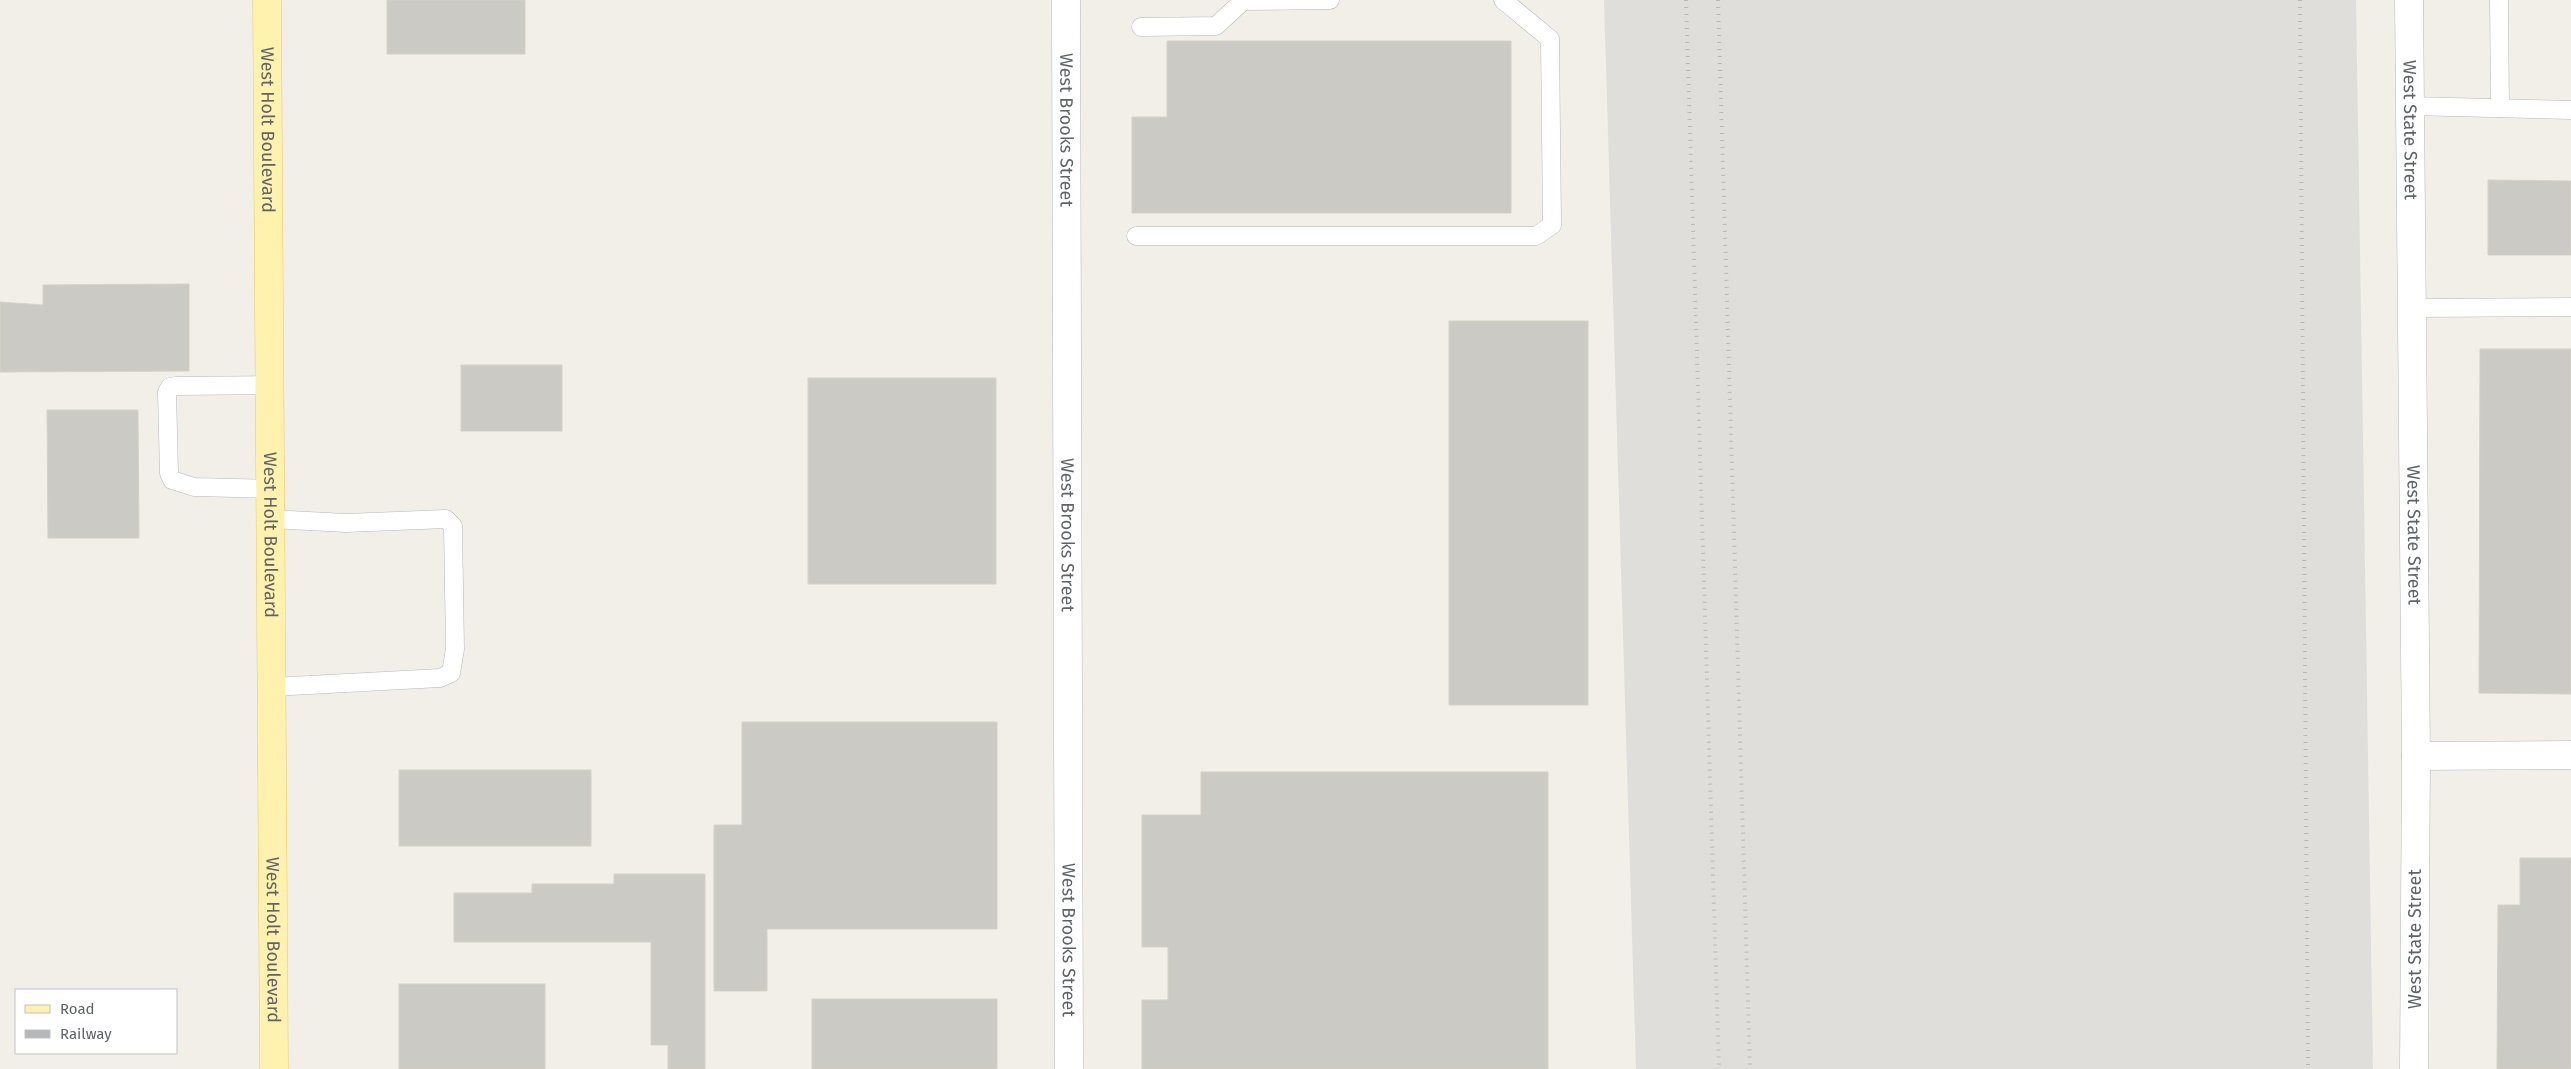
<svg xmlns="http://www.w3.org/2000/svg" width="2571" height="1069" viewBox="0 0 2571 1069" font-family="'Fira Sans',sans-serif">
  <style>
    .industrial { fill: #e0deda }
    .building { fill: #cccac5; stroke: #d6d1c6 }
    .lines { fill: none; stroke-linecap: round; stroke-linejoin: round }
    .lane-casing { stroke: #b5b8bc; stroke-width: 19 }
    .street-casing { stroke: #b5b8bc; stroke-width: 29 }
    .primary-casing { stroke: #f2c960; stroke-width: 29 }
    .lane { stroke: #fff; stroke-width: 18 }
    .street { stroke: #fff; stroke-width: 28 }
    .primary { stroke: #fff2af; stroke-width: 28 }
    .rail { stroke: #b6b7b8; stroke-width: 4; stroke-dasharray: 1 6; stroke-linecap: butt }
    .labels { text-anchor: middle; stroke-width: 4.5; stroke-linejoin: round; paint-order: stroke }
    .street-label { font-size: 18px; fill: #5f6368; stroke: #fff }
  </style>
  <rect width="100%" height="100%" fill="#f1efe8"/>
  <polygon class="industrial" points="1604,0 2356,0 2373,1069 1636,1069"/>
  <g class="building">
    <rect x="387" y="0" width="138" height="54"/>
    <polygon points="1167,41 1511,41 1511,213 1132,213 1132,117 1167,117"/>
    <polygon points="2488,180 2571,181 2571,255 2488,255"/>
    <polygon points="189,284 189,371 0,372 0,302 43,305 43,285"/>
    <rect x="1449" y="321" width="139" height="384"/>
    <polygon points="2480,349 2571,349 2571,694 2479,693"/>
    <rect x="461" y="365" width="101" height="66"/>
    <rect x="808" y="378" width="188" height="206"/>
    <polygon points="47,410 138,410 139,538 48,538"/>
    <polygon points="742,722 997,722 997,929 767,929 767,991 714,991 714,825 742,825"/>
    <rect x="399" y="770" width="192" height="76"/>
    <polygon points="1201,772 1548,772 1548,1069 1142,1069 1142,1000 1168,1000 1168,947 1142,947 1142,815 1201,815"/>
    <polygon points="2520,858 2571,858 2571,1069 2497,1069 2498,905 2520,905"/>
    <polygon points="614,874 705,874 705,1069 668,1069 668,1045 651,1045 651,942 454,942 454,893 532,893 532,884 614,884"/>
    <rect x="399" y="984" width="146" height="85"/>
    <rect x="812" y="999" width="185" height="70"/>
  </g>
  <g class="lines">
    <defs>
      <g id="lane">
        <polyline points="2499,0 2500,108"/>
        <polyline points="1141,27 1216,26 1243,1 1330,0"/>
        <polyline points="2410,106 2571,110"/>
        <polyline points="1136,236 1536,236 1552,225 1550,39 1503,0"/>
        <polyline points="2412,308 2571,307"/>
        <polyline points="270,385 176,386 170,387 167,392 169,473 172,480 194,487 271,489"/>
        <polyline points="271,519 346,523 446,519 453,526 455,649 451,673 440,678 272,687"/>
      </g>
      <g id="street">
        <path id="s1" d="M1066,0L1069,1069"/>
        <path id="s2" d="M2409,0L2416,756L2414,1069"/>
        <polyline points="2416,756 2571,755"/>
      </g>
      <g id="primary">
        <path id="s3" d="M267,0L274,1069"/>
      </g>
    </defs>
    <use href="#lane" class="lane-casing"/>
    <use href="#street" class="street-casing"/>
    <use href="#primary" class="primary-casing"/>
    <use href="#lane" class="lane"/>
    <use href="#street" class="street"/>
    <use href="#primary" class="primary"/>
    <g class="rail">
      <polyline points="1686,0 1719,1069"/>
      <polyline points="1718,0 1750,1069"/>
      <polyline points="2300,0 2308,1069"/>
    </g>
  </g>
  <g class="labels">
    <g class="street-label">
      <text dy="6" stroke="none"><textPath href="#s3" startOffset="130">West Holt Boulevard</textPath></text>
      <text dy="6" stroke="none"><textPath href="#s1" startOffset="130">West Brooks Street</textPath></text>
      <text dy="6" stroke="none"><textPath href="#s2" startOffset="130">West State Street</textPath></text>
      <text dy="6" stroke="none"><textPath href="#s3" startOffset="535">West Holt Boulevard</textPath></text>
      <text dy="6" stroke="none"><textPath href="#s1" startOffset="535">West Brooks Street</textPath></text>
      <text dy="6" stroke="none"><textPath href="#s2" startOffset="535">West State Street</textPath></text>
      <text dy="6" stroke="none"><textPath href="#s3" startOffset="940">West Holt Boulevard</textPath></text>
      <text dy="6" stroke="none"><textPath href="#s1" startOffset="940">West Brooks Street</textPath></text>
      <text transform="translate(2415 939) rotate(-90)" y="6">West State Street</text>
    </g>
  </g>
  <rect x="15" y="989" width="162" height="65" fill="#ffffff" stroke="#bfc1c3"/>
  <rect x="25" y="1005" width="25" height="8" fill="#fff2af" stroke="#bfc1c3"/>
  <text x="60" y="1014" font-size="15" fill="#5f6368">Road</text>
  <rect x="25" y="1030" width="25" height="8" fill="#b6b7b8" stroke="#bfc1c3"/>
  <text x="60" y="1039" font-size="15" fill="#5f6368">Railway</text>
</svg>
